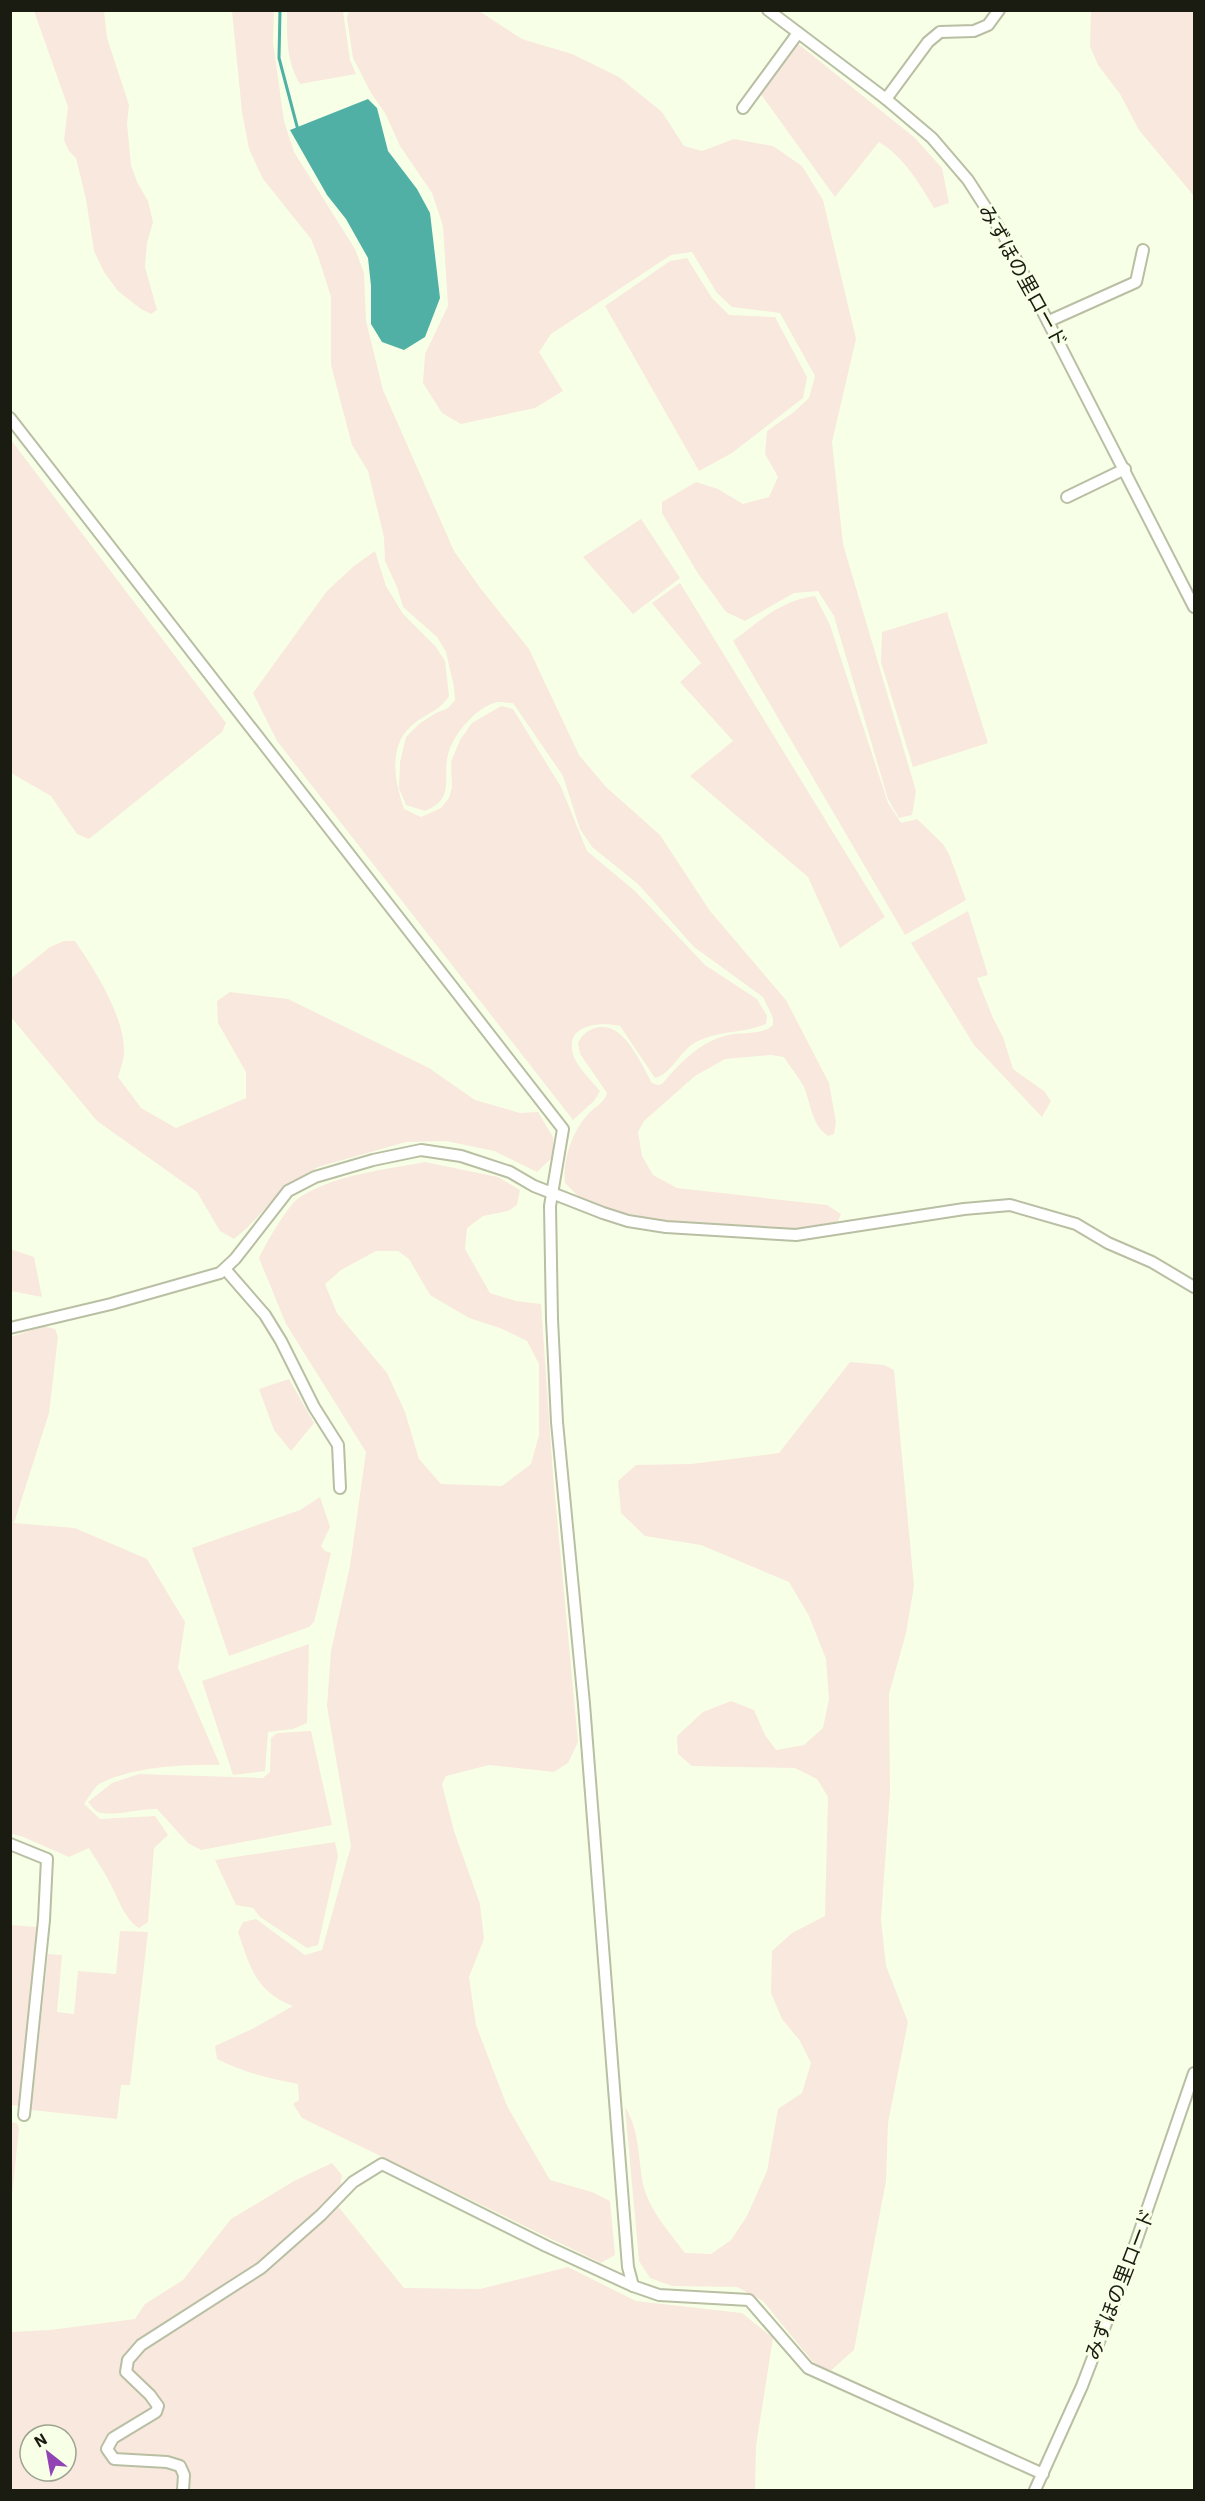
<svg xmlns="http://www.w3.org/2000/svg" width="1205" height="2501" viewBox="0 0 1205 2501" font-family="'IBM Plex Sans','Noto Sans JP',sans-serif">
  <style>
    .green { fill: #f9e8de; fill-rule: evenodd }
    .water { fill: #51b0a5 }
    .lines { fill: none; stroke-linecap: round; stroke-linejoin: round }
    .stream { stroke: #51b0a5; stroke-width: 3 }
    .minor-casing { stroke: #b8bfa3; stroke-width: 14 }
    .minor { stroke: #fff; stroke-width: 10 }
    .labels { text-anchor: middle; stroke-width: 6; stroke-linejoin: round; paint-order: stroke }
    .street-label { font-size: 20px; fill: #1a1c11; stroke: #f8ffe7 }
  </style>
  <rect width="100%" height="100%" fill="#f8ffe7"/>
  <g class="green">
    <polygon points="34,11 104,11 107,38 129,105 127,123 131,165 137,182 148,201 153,222 147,243 145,267 157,310 151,314 141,309 118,291 104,272 94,251 86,199 76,158 69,151 64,140 68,107"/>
    <path d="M232,11H274L273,42L284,121L294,152L355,249L364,273L366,321L383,390L454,551L481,589L529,649L579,755L606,787L660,835L710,911L786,1000L829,1083L836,1122L834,1134L828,1136C811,1125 811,1102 803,1085C797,1076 790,1066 784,1057L771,1055L725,1059L695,1076L644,1121L638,1132L642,1156L653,1175L677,1188L827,1205L841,1214L838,1221L832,1224L794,1231L692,1226L599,1208L582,1200L565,1183C562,1160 573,1130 589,1113C595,1107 605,1102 607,1093L580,1054L578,1043C582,1035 586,1031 595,1028C623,1019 641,1064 652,1083L658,1085L662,1084C681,1062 699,1042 728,1035C742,1032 763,1035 773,1025V1018L763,997L694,947L638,884L592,847L580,829L563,776L513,703C508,703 503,702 498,702C477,706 453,734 448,755C444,768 449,785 443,797C439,804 432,808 425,811L406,805L399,788L400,762L406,737L419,724L436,713L448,708L455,700L454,687L446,652L437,637L403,607L397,587L385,561L384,537L368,471L352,445L331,365V297L319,259L311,239L263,179L249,149L242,112Z"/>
    <path d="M287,11H343L350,60L356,74L300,84C286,61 287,37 287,11Z"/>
    <polygon points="349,11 479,11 522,39 572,54 619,77 662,112 684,146 702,151 734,139 773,146 802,166 823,200 856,339 832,442 843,544 916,791 912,815 899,818 888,799 834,616 818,591 794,593 745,621 726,612 697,572 662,513 662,502 696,482 718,489 743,504 769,497 778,477 765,454 767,431 794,412 809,398 815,376 780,313 732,307 717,293 692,252 671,255 551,334 539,352 563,391 535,408 461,424 442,413 423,383 425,354 448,306 443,226 432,193 400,146 385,113 371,93 353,58 347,18"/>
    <polygon points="1091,11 1194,11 1194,196 1139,130 1120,94 1098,65 1090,46"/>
    <path d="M796,42L915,138L942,168L949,203L934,208C919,183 904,157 879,142L835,197L760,93Z"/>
    <polygon points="687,258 712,298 729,315 775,317 807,377 803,398 732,453 699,471 605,306 670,261"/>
    <polygon points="11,440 226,723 222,732 89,839 77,834 51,796 11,773"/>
    <polygon points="641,519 680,578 633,614 583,557"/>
    <path d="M375,551L386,586L403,614L436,647L445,661L449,696C439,711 430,712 416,722C387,743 394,779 404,809L421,817L441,808L449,798L452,787L451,762L460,740L472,723L501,706L513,709L561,787L587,851L635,891L705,965L757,999L767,1016L766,1024C742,1034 716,1030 693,1044C679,1053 671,1074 655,1078L620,1026C599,1021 562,1025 574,1057C579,1069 592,1081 600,1091L594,1101L573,1120L277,741L253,693L327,591L354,566Z"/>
    <polygon points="680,583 885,917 840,948 808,877 690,776 733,741 680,682 701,663 652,603"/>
    <path d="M815,596L830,625L888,803L901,823L917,819L943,844L949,854L966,900L905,935L733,641C759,621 782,600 815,596Z"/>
    <polygon points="947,612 988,743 913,767 881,662 882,632"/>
    <polygon points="968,911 988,975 977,978 993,1018 1003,1037 1013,1069 1044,1091 1051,1101 1042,1117 974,1045 911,943"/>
    <path d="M64,941H75C95,970 126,1018 124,1055C123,1062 120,1070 118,1077L141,1108L176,1128L246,1098V1072L218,1023L217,1001L230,992L288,999L429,1068L475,1100L520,1113L538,1112L553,1137L554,1156L537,1172L494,1151L446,1141L406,1142L318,1167L285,1187L247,1228L234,1239L220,1231L197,1192L97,1121L11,1017L10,979L50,947Z"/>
    <path d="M425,1162L498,1177L520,1190L517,1205L508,1211L483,1216L467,1228L465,1249L490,1293L516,1301L541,1304L553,1475L578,1742L568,1763L554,1772L489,1765L446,1776L442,1784L454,1831L480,1904L484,1939L469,1977L476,2025L507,2106L550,2180L592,2192L610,2201L615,2255L601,2263L302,2118L293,2104L299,2100L298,2084C270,2079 242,2072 217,2059L215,2046L252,2029L293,2006C256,1992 250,1967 238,1932L243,1922L256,1919L305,1955L322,1950L351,1846L327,1706L331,1651L350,1566L366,1452L286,1324L259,1258C265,1245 288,1204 300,1197C336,1174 384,1170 425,1162ZM376,1251H398L409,1259L430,1295L469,1318L500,1328L527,1341L539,1364V1435L531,1464L502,1486L441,1484L419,1459L405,1412L387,1373L337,1313L325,1284L341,1270Z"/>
    <polygon points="10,1249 34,1257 42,1297 11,1291"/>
    <path d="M43,1326L55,1329L58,1337L49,1413L14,1523L75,1528L147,1559L185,1622L178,1668L220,1765C185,1764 133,1767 101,1783C94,1786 89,1798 84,1804L100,1819L155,1816L168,1835L154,1848L148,1922L139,1928C124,1918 119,1900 111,1885C105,1872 96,1860 89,1848L69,1857L21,1836L11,1834V1337Z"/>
    <path d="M850,1362L884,1365L894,1370L914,1586L906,1633L889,1694L890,1792L881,1919L886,1966L908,2022L888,2123L886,2181L854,2350L829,2372L812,2361L763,2301L737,2287L672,2286L650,2278L639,2261L625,2107C640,2131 638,2158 643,2184C649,2210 670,2233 685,2253L711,2254L731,2240L747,2216L767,2171L778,2109L802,2093L811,2063L800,2041L782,2019L771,1993L772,1951L792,1933L825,1916L828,1797L817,1779L795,1768L692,1766L678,1754L677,1736L703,1712L731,1701L754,1710L765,1735L776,1750L804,1745L823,1728L829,1699L826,1659L809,1616L789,1582L701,1545L645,1536L621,1513L618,1481L636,1465L691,1464L779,1453Z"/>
    <polygon points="289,1379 314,1423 291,1451 274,1430 259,1389"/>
    <polygon points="320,1497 330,1527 321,1546 325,1551 331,1553 314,1622 309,1627 229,1656 192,1548 300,1510"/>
    <polygon points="309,1644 307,1723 293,1729 268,1732 265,1771 233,1775 202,1681"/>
    <path d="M311,1731L332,1825L201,1850L188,1843L157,1809C141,1808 112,1817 98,1812C94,1810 91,1805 88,1802L112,1783L139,1774L263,1778L270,1772L271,1738L277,1733Z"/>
    <polygon points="335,1842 338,1856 318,1945 307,1948 260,1917 253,1908 236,1905 215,1860"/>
    <polygon points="10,1925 37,1927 21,2106 11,2105"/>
    <polygon points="120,1931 148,1932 130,2085 121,2085 117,2119 31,2110 48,1954 62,1955 57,2012 74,2014 78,1971 116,1974"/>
    <polygon points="11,2122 17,2123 19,2128 11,2205"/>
    <path d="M332,2163L342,2175L337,2205L404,2288L480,2289L568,2267L636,2301L742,2313L773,2338L756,2446L755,2490H11V2332L50,2330L135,2319L145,2304L183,2280L231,2219L294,2181ZM30,2435H66V2471H30Z"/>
  </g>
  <polygon class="water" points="368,99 377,108 388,151 417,189 430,213 440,298 425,337 404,350 382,342 371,324 371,286 368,258 346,219 327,195 290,130"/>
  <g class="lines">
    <polyline class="stream" points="280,10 279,58 298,130"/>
    <defs>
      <g id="minor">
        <polyline points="768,10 886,99 932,138 968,180 1004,236 1194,607"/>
        <polyline points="886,99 928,42 940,32 974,31 988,25 999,10"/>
        <polyline points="743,108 798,33"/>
        <polyline points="1049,321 1136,282 1143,250"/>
        <polyline points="10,418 563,1129 550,1206 552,1319 557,1422 584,1704 628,2267 633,2286"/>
        <polyline points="1067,497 1125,469"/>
        <polyline points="225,1269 265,1315 281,1341 314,1407 338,1445 340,1488"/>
        <polyline points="10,1328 111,1304 220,1273 235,1259 288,1191 315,1177 373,1160 421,1150 461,1156 510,1172 534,1186 603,1213 628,1221 666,1227 796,1235 964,1209 1010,1205 1076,1224 1108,1243 1152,1262 1194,1287"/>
        <polyline points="10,1844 47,1859 44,1920 24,2115"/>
        <polyline points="183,2490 184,2475 180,2466 167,2462 114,2459 107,2449 113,2438 156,2412 158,2406 150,2395 126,2372 128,2360 141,2345 261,2268 321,2215 353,2182 382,2164 546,2246 633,2286 659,2295 749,2300 808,2368 1043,2474"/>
        <polyline points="1035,2490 1082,2386 1126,2271 1194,2073"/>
      </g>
    </defs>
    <use href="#minor" class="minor-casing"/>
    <use href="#minor" class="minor"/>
  </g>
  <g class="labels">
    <g class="street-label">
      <text transform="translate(1023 276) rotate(61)" y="7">みずほの里ロード</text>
      <text transform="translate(1120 2284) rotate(-69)" y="7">みずほの里ロード</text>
    </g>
  </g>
  <rect width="1205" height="2501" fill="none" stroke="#1a1c11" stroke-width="24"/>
  <g transform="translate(48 2453) rotate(329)"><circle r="28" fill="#f8ffe7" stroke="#9fa491" stroke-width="1.5"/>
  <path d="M0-4.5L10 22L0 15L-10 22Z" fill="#9244b5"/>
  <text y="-9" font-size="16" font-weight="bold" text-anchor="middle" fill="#1a1c11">N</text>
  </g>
</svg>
